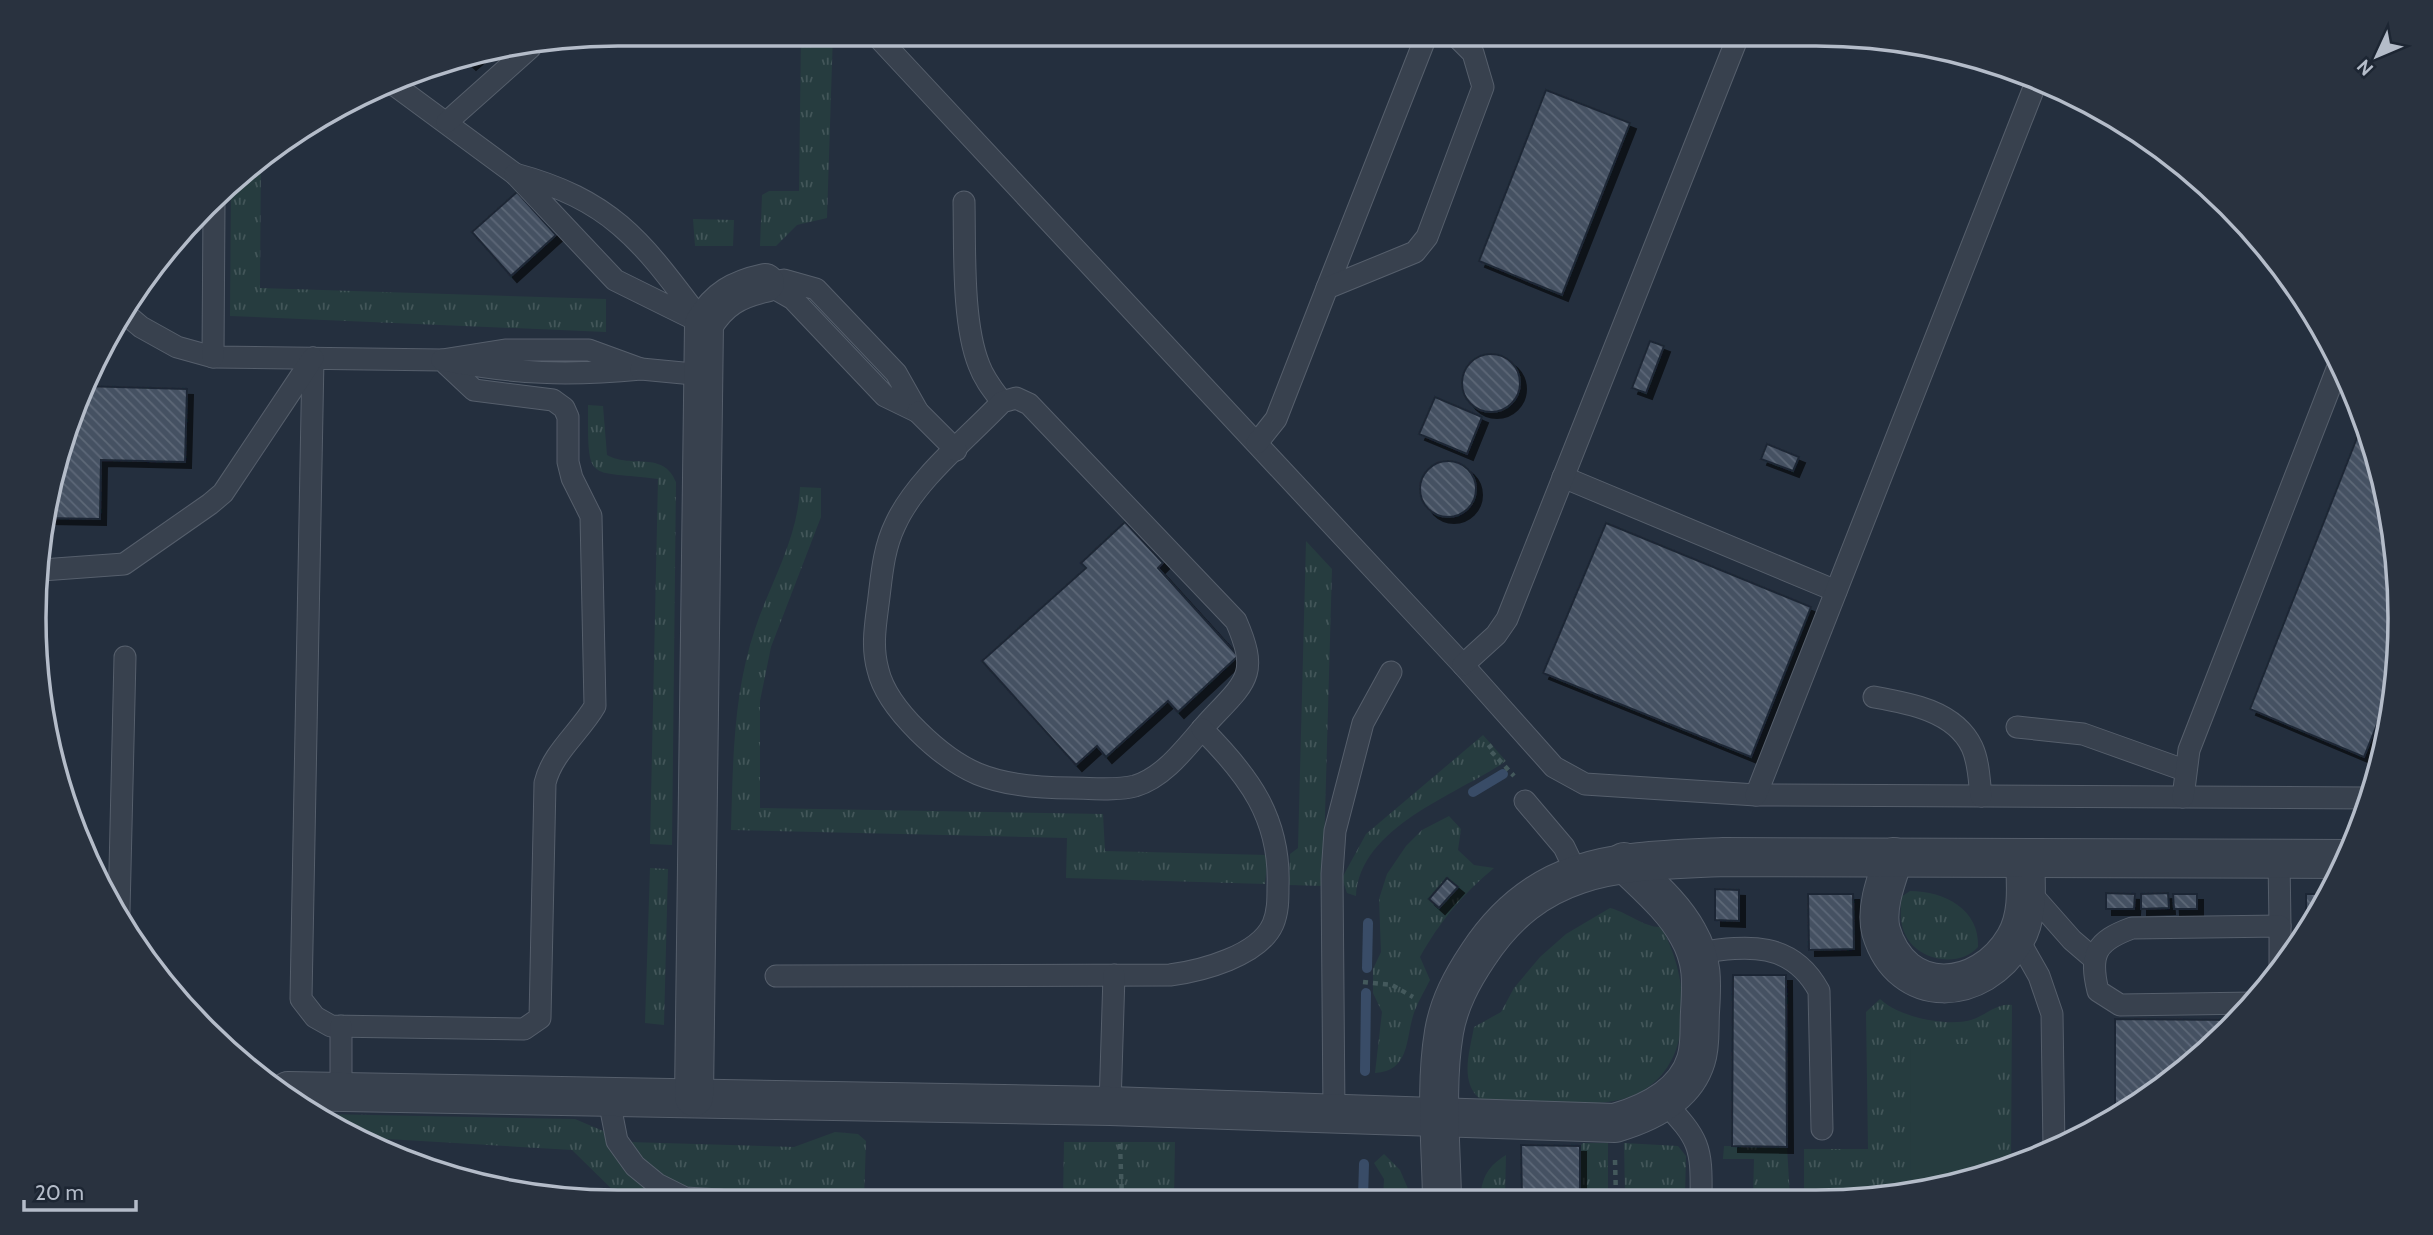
<svg xmlns="http://www.w3.org/2000/svg" width="2433" height="1235" viewBox="0 0 2433 1235" font-family="Cabin,sans-serif">
  <style>
    .grass { fill: url(#grass-tufts) }
    .pitch { fill: #263c3f }
    .lines { fill: none; stroke-linecap: round; stroke-linejoin: round }
    .stream { stroke: #394c67; stroke-width: 10 }
    .building { fill: url(#building-back-hatch); stroke: #1f2835; stroke-width: 2; filter: url(#shadow) }
    .lane-casing { stroke: #565f6c; stroke-width: 23 }
    .street-casing { stroke: #565f6c; stroke-width: 40 }
    .path { stroke: #44595c; stroke-width: 4.5; stroke-dasharray: 5 5; stroke-linecap: butt }
    .lane { stroke: #38414e; stroke-width: 21 }
    .street { stroke: #38414e; stroke-width: 38 }
    .rim { fill: none; stroke: #b4bcc9; stroke-width: 3.5 }
  </style>
  <defs>
    <pattern id="grass-tufts" width="24" height="20" patternUnits="userSpaceOnUse" patternTransform="scale(1.75)"><rect width="24" height="20" fill="#263c3f"/><path d="M3 7l-1-3M5 7V3M7 7l1-3M15 17l-1-3M17 17v-4M19 17l1-3" fill="none" stroke="#435659"/></pattern>
    <pattern id="building-back-hatch" width="6" height="6" patternUnits="userSpaceOnUse" patternTransform="scale(1.75)"><rect width="6" height="6" fill="#455162"/><path d="M-1 5l2 2M0 0l6 6M5-1l2 2" fill="none" stroke="#5d6877"/></pattern>
    <filter id="shadow"><feDropShadow dx="6" dy="6" stdDeviation="0" flood-color="#0009"/></filter>
  </defs>
  <rect width="100%" height="100%" fill="#242f3e"/>
  <g class="grass">
    <polygon points="801,33 833,33 827,218 797,225 776,246 760,246 762,195 769,191 799,191"/>
    <polygon points="261,155 260,288 606,299 606,332 230,316 231,187"/>
    <polygon points="693,219 734,220 733,246 695,246"/>
    <path d="M588,405L603,406L607,455C632,469 663,450 676,482L672,845L650,844L658,479C586,470 588,485 588,405Z"/>
    <path d="M800,487L821,488V517L771,647L760,701V808L1103,814L1105,851L1268,855L1265,884L1066,878L1067,838L731,830C733,762 733,694 755,629C771,581 798,539 800,487Z"/>
    <polygon points="1306,541 1332,569 1323,886 1289,885 1290,854 1298,848"/>
    <path d="M1483,735L1506,761C1457,795 1360,826 1356,896L1347,893L1342,878L1366,834Z"/>
    <path d="M1449,816L1461,829L1458,850L1474,865L1494,868C1463,894 1440,921 1420,957L1430,980C1425,990 1419,1000 1415,1010C1405,1035 1412,1071 1375,1073L1382,1012L1373,993V969L1381,952L1379,899L1387,874L1406,846L1422,830Z"/>
    <polygon points="650,868 668,869 664,1025 645,1023"/>
    <path d="M1910,891C1945,891 1980,910 1978,947C1959,968 1919,961 1906,936C1899,923 1901,911 1901,897Z"/>
    <path d="M1610,908C1627,912 1645,928 1661,927C1692,980 1698,1078 1623,1099C1586,1109 1520,1100 1480,1099C1459,1082 1470,1050 1474,1027L1501,1012L1514,988L1540,957L1566,934Z"/>
    <path d="M1880,999C1899,1017 1946,1027 1971,1020C1985,1016 1996,1003 2012,1005L2011,1165L1892,1197H1804V1149H1868L1866,1012Z"/>
    <polygon points="321,1114 575,1119 629,1142 794,1147 835,1132 858,1134 866,1141 864,1200 623,1200 572,1150 353,1137"/>
    <polygon points="1064,1142 1175,1142 1174,1199 1063,1199"/>
    <polygon points="1583,1143 1608,1143 1608,1198 1580,1198 1580,1146"/>
    <polygon points="1624,1143 1678,1146 1686,1156 1685,1197 1625,1197"/>
    <polygon points="1724,1146 1787,1147 1790,1197 1753,1197 1754,1159 1723,1159"/>
    <polygon points="1384,1154 1400,1170 1412,1198 1383,1198 1384,1179 1374,1163"/>
    <path d="M1506,1155L1505,1198H1480C1482,1177 1488,1166 1506,1155Z"/>
  </g>
  <polygon class="pitch" points="1910,1044 1994,1044 1994,1169 1911,1192"/>
  <g class="lines">
    <g class="stream">
      <polyline points="1473,792 1503,774"/>
      <polyline points="1367,968 1368,923"/>
      <polyline points="1365,1071 1366,993"/>
      <polyline points="1363,1198 1364,1164"/>
    </g>
  </g>
  <g class="building">
    <polygon points="479,56 470,64 465,59"/>
    <polygon points="1546,90 1630,123 1562,295 1479,261"/>
    <polygon points="517,192 556,235 511,276 472,232"/>
    <polygon points="1650,341 1664,346 1646,393 1632,388"/>
    <circle cx="1491" cy="383" r="29"/>
    <polygon points="82,386 187,389 185,462 101,460 100,519 44,518 45,503"/>
    <polygon points="1435,397 1482,417 1467,454 1419,434"/>
    <polygon points="2364,420 2395,541 2399,655 2390,709 2384,707 2364,757 2250,709"/>
    <polygon points="1767,444 1799,457 1793,471 1761,459"/>
    <circle cx="1448" cy="489" r="28"/>
    <polygon points="1125,522 1163,563 1158,568 1238,656 1178,712 1168,701 1106,757 1097,746 1076,765 982,661 1086,568 1081,563"/>
    <polygon points="1606,523 1811,607 1751,757 1543,673"/>
    <polygon points="1447,878 1458,887 1439,908 1429,899"/>
    <polygon points="1715,889 1739,890 1739,921 1715,920"/>
    <polygon points="2106,893 2135,894 2134,909 2106,909"/>
    <polygon points="2168,893 2169,908 2141,909 2141,894"/>
    <polygon points="1808,894 1853,894 1854,949 1809,950"/>
    <polygon points="2173,894 2197,894 2197,909 2174,909"/>
    <polygon points="2306,894 2328,894 2306,926"/>
    <polygon points="1733,975 1786,975 1787,1147 1732,1146"/>
    <polygon points="2115,1019 2236,1020 2171,1081 2115,1114"/>
    <polygon points="1521,1145 1580,1146 1580,1198 1522,1198"/>
  </g>
  <g class="lines">
    <defs>
      <g id="lane">
        <polyline points="875,34 1463,665 1554,767 1585,784 1756,795 2369,798"/>
        <polyline points="393,84 515,174"/>
        <polyline points="447,122 530,48"/>
        <path d="M515,174C616,201 644,245 704,324L615,280Z"/>
        <path d="M964,202C965,248 962,323 979,365C984,379 993,390 1002,402"/>
        <polygon points="784,280 816,289 896,373 918,412 885,396 793,299 765,283"/>
        <polyline points="1327,288 1427,34"/>
        <path d="M122,311L141,327L177,347L213,357L442,360L474,390L553,400L564,408L568,417V462L572,478L591,516L595,706C580,732 552,753 545,783L540,1018L524,1029L331,1026L315,1017L301,999L313,358"/>
        <path d="M505,350H589L641,369C566,376 517,374 442,360Z"/>
        <polyline points="213,357 214,205"/>
        <polyline points="641,369 704,375"/>
        <path d="M1016,398L1029,404L1236,621C1259,674 1247,681 1210,720C1189,743 1166,777 1135,786C1116,791 1092,788 1072,788C1041,788 1007,786 978,774C942,759 887,709 878,670C871,645 876,622 879,597C882,572 884,548 895,525C915,480 968,438 1002,402Z"/>
        <polyline points="918,412 956,450"/>
        <polyline points="1257,443 1276,419 1327,288 1415,252 1427,237 1483,87 1473,53 1454,34"/>
        <polyline points="1563,477 1836,591"/>
        <polyline points="42,570 124,564 210,504 223,493 313,358"/>
        <polyline points="1463,665 1496,635 1507,619 1739,34"/>
        <path d="M1874,697C1909,703 1955,711 1972,747C1979,762 1979,780 1981,796"/>
        <polyline points="2017,727 2083,734 2184,770"/>
        <polyline points="1756,795 2037,80"/>
        <polyline points="2183,797 2189,750 2339,364"/>
        <polyline points="1525,801 1564,847 1577,874"/>
        <polyline points="2279,859 2280,926"/>
        <polyline points="2027,889 2072,940 2093,958"/>
        <polyline points="119,912 125,657"/>
        <polyline points="2017,937 2039,976 2052,1014 2054,1149"/>
        <path d="M1698,953C1748,945 1792,941 1819,991L1822,1129"/>
        <path d="M776,976L1170,975C1201,971 1259,956 1273,924C1278,912 1278,900 1278,887C1281,818 1248,775 1202,729"/>
        <path d="M2254,1003L2120,1005L2098,991C2089,954 2096,941 2132,928L2280,926V965"/>
        <polyline points="341,1092 341,1026"/>
        <polyline points="608,1095 617,1141 635,1166 657,1184 685,1198 720,1200"/>
        <path d="M1664,1102C1699,1139 1702,1146 1701,1197"/>
        <polyline points="1110,1106 1114,975"/>
        <polyline points="1334,1114 1332,874 1335,831 1363,723 1391,672"/>
      </g>
      <g id="street">
        <path d="M1894,857C1887,878 1875,908 1881,931C1902,1002 1981,997 2015,939C2029,916 2026,885 2025,860"/>
        <path d="M288,1091L1110,1106L1615,1123C1649,1113 1685,1096 1696,1060C1701,1045 1699,1027 1700,1012C1702,982 1703,960 1688,934C1673,906 1646,884 1624,862"/>
        <path d="M694,1097L704,324C719,299 737,289 765,283"/>
        <path d="M1442,1198C1441,1144 1435,1086 1444,1032C1449,1003 1462,979 1478,955C1540,860 1621,862 1723,857L2346,859"/>
      </g>
    </defs>
    <use href="#lane" class="lane-casing"/>
    <use href="#street" class="street-casing"/>
    <g class="path">
      <polyline points="1492,745 1488,748 1514,776"/>
      <polyline points="1363,982 1392,985 1413,997"/>
      <polyline points="1120,1144 1122,1199"/>
      <polyline points="1615,1160 1616,1197"/>
    </g>
    <use href="#lane" class="lane"/>
    <use href="#street" class="street"/>
  </g>
  <path d="M0 0H2433V1235H0ZM618 46H1816A572 572 0 0 1 2388 618V618A572 572 0 0 1 1816 1190H618A572 572 0 0 1 46 618V618A572 572 0 0 1 618 46Z" fill="#29323f" fill-rule="evenodd"/>
  <path class="rim" d="M618 46H1816A572 572 0 0 1 2388 618V618A572 572 0 0 1 1816 1190H618A572 572 0 0 1 46 618V618A572 572 0 0 1 618 46Z"/>
  <g transform="translate(2377 56) rotate(226)" stroke="#1d2633" stroke-width="5" paint-order="stroke">
  <path d="M0-5L12 26L0 18L-12 26Z" fill="#b4bcc9"/>
  <text y="-10" font-size="19" font-weight="bold" text-anchor="middle" fill="#b4bcc9">N</text>
  </g>
  <path d="M24 1200v10h112v-10" fill="none" stroke="#b4bcc9" stroke-width="3.5"/>
  <text x="35" y="1200" font-size="21" fill="#b4bcc9" stroke="#1d2633" stroke-width="5" paint-order="stroke">20 m</text>
</svg>
